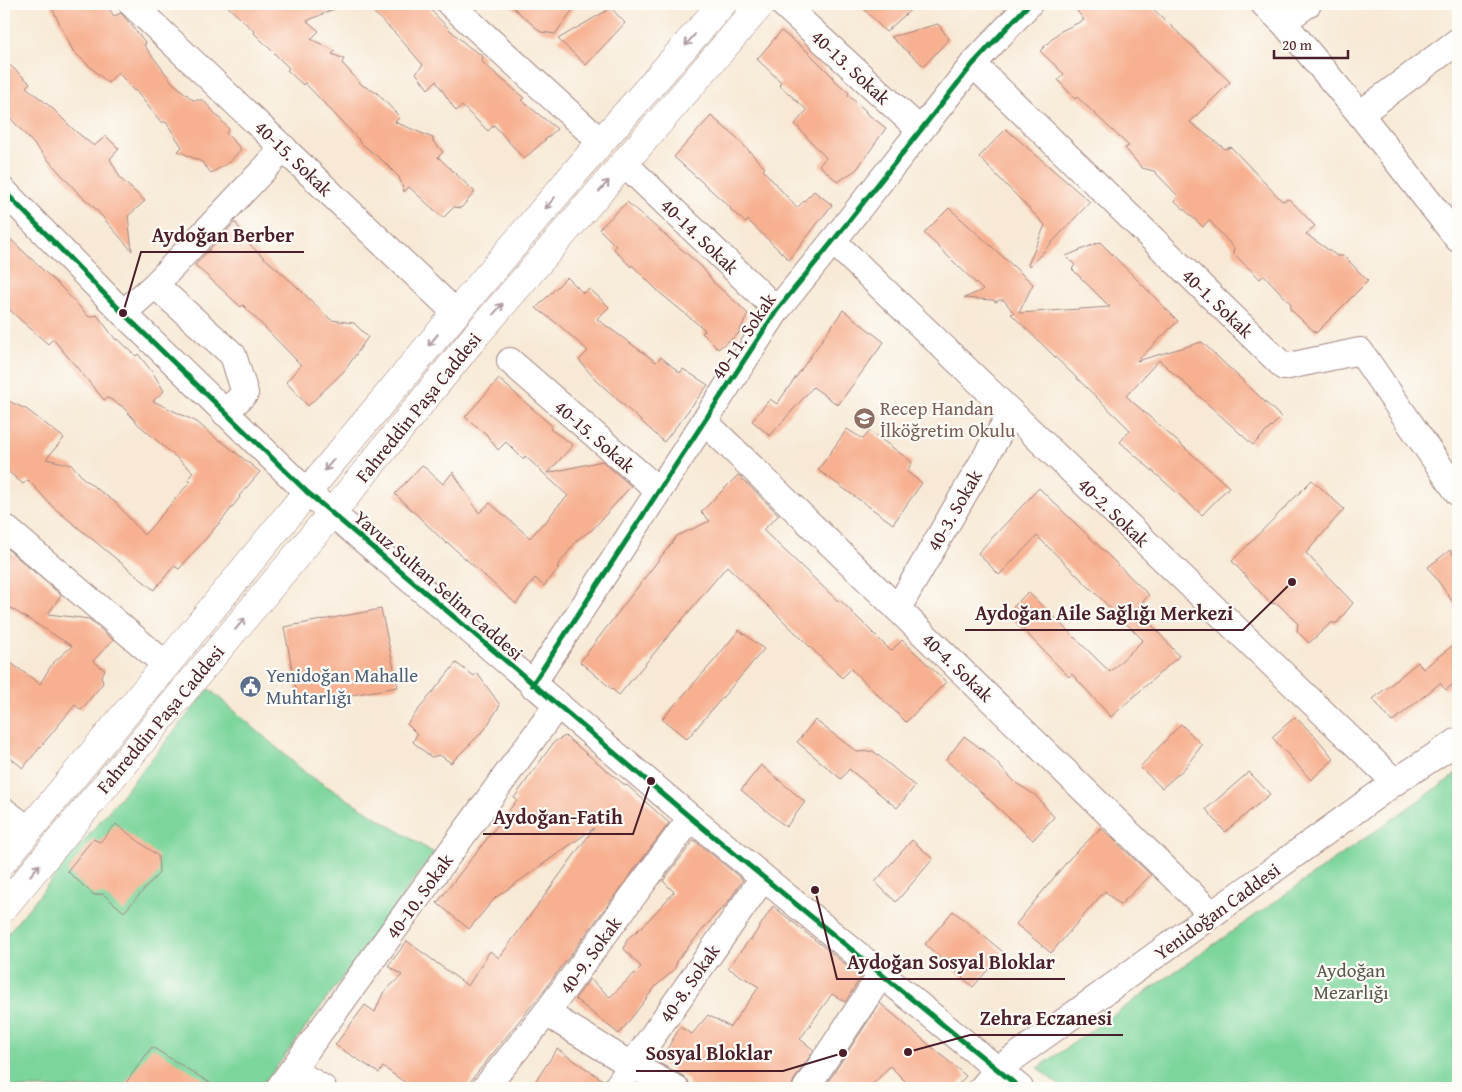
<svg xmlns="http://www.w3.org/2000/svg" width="1462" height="1092" viewBox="0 0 1462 1092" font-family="'Gentium Book Plus',serif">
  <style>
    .green { fill: #7bd59b; stroke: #627a63 }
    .building { fill: #f7b191 }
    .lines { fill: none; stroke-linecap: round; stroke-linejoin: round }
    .street-casing { stroke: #a08480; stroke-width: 28 }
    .primary-casing { stroke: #a08480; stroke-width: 29 }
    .street { stroke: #fff; stroke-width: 26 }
    .primary { stroke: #fff; stroke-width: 28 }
    .cycleway-casing { stroke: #fdfcf7; stroke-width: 8 }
    .cycleway { stroke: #00873e; stroke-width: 5 }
    .oneway { stroke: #ae9aa0 }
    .labels { text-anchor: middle; stroke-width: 4.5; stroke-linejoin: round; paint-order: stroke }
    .street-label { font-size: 19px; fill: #4a1f2b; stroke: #fdfcf7 }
    .education-label { font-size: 19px; fill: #785e54; stroke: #fdfcf7; text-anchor: start }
    .service-label { font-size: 19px; fill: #4e5e75; stroke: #fdfcf7; text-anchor: start }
    .park-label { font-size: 19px; fill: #59564d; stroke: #fdfcf7 }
    .leader { fill: none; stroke: #4a1f2b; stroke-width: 2 }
    .callout-dot { fill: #4a1f2b; stroke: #fdfcf7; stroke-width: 2 }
    .callout-label { font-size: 20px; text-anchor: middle; font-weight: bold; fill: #4a1f2b; stroke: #fdfcf7; stroke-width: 4.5; stroke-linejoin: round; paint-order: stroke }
  </style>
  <rect width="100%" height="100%" fill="#fdfcf7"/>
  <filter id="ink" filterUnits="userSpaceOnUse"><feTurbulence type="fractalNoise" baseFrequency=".02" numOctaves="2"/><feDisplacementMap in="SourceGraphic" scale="10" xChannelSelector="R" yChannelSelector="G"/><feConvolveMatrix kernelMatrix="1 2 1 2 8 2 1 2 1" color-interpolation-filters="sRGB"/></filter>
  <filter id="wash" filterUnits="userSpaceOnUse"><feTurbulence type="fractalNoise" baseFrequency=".0096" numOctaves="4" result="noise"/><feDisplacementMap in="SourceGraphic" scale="20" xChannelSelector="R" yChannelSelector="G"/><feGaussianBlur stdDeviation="1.12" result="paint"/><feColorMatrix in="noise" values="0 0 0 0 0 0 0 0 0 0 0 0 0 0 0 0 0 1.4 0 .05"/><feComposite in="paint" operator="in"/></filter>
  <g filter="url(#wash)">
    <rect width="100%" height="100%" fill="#f7e9d5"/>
    <g class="green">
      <polygon points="209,689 307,774 434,853 261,1088 4,1088 4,938"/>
      <polygon points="1458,773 1458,1088 1062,1088 1038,1068"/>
    </g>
    <g id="blocks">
      <g class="building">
        <polygon points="50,4 106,4 114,16 121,13 146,43 144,45 172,82 193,100 203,100 229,129 226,133 241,149 230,162 211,173 202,162 178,151 182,147 166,122 161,122 135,90 134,91 118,72 108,83 73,51"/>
        <polygon points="225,4 345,4 307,21 319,31 311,39 335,51 332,54 344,59 342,63 362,85 377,93 400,117 395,122 433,138 433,141 443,152 438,157 475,192 461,208 454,207 443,218 409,187 404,192 399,177 383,161 358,141 359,140 305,83 303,85 287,70 289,68 254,33 255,32"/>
        <polygon points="365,4 425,4 451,31 469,47 483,56 482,62 524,98 521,100 557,129 524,159 494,125 488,131 462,106 456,111 436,81 428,89 416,73 423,65 396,34"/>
        <polygon points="509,4 577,4 555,34 541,32"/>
        <polygon points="859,4 917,4 886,32"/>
        <polygon points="1072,4 1148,4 1230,82 1190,122 1225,149 1231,147 1282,201 1289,199 1315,226 1306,234 1337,256 1344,256 1368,281 1316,333 1290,309 1291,304 1264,275 1260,279 1233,253 1234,248 1209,220 1203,227 1175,201 1178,196 1154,171 1142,168 1125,148 1129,146 1077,97 1075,99 1058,80 1064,74 1040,51 1059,32 1084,20"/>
        <polygon points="611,8 625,23 586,65 558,39"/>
        <polygon points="938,24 949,39 924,66 891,37"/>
        <polygon points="781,31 807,51 833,77 832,78 849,93 848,95 866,111 865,112 886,128 857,169 838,182 819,165 826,158 795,124 807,110 779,85 781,82 757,59"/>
        <polygon points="4,60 30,83 26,87 52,108 74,130 94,146 106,136 119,149 110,159 121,179 145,201 128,216 132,251 93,206 78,193 4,111"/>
        <polygon points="711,116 736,137 765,168 763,170 797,208 814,191 832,205 789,260 748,220 746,223 730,209 731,208 674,157"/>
        <polygon points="1006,129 1090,202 1030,266 1028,265 1045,225 979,157"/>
        <polygon points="627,202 702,267 714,283 738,304 748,314 738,334 718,349 702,333 705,330 660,293 632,265 631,267 614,249 616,246 599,229"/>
        <polygon points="949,208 1033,284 1019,313 1110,307 1072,269 1075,265 1066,256 1100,242 1178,321 1137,361 1202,342 1281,417 1253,445 1159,360 1126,396 1229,487 1202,515 1120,442 1130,430 1011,314 1014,313 1004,300 999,300 996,302 993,300 964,298 983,290 924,233"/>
        <polygon points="234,223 236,223 251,246 294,284 331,320 354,323 368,337 345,370 308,406 286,382 301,365 243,305 241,307 195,265"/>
        <polygon points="4,233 62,288 89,317 97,315 116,340 118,339 136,356 138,354 153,373 164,391 153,401 197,422 219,441 220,440 260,472 239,496 240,497 223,519 179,569 174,566 154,590 53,507 28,480 23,484 4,468 4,399 26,409 64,438 46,459 72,465 84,479 116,503 144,535 190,482 188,479 193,472 138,424 122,406 108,398 104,400 53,339 48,344 15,315 4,304"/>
        <polygon points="567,277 583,293 590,289 609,307 597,319 656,362 661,357 680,373 683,369 708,385 664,442 594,378 579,360 588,351 559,325 536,308"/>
        <polygon points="843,310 884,342 838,405 813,387 770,436 752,421 770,399 777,404"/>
        <polygon points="499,379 552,426 550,429 573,445 548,473 602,461 631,486 593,529 578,539 557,567 559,568 544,586 535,578 516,604 448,543 447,544 395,494 422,465 443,484 453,472 479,513 490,503 530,538 543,523 545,523 556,508 568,496 525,456 523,459 506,442 498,450 486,434 465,417"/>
        <polygon points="847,429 863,439 870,431 912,462 907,472 922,483 893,524 818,470"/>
        <polygon points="738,475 779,515 763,530 838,601 840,600 891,651 902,640 946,682 906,722 851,669 842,678 727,566 619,695 580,662 677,536 710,521 701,512"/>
        <polygon points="1312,480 1344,509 1306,553 1353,603 1337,623 1331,623 1309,643 1297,631 1298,624 1278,604 1270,603 1232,561"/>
        <polygon points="1039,488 1149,595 1137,608 1179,656 1111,717 1072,674 1069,677 1007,613 1028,592 1110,672 1143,640 1037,536 999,575 978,553"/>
        <polygon points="4,546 61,595 48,614 89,619 113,640 93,661 105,670 101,676 103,683 81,710 75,705 23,768 4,753 4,658 40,684 52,664 72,646 4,604"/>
        <polygon points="1450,550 1458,561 1458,609 1428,567"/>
        <polygon points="381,609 398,687 299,704 284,627"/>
        <polygon points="739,630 764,649 687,739 662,719 713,662"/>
        <polygon points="1458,641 1458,680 1446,690 1440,683 1392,722 1373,699 1418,662 1423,669"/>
        <polygon points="456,663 474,676 477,673 500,705 485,729 451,763 440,755 431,757 413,742 417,734 407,724"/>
        <polygon points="1295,717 1316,737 1334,759 1311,780 1272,737"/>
        <polygon points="815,720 857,752 873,751 915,786 897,808 849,769 841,779 797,742"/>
        <polygon points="1181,724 1202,745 1184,769 1162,788 1140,767"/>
        <polygon points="565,736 626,786 627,785 669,823 544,990 465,1088 413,1088 383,1067 379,1073 335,1045 365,1005 375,1012 383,993 402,975 388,966 407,941 468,986 490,951 499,958 594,828 495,898 469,929 437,903 517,800 514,798 554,742"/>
        <polygon points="964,736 987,753 1016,783 1035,795 1054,817 1033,840 946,760"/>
        <polygon points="761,765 805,802 786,827 741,790"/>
        <polygon points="1249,772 1270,794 1225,832 1206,809"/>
        <polygon points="116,824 158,856 159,873 124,912 103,894 94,895 67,871 93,839 100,842"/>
        <polygon points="1101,828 1151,875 1120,905 1105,891 1051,953 1016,924 1070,858"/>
        <polygon points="694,840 743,880 726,905 716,914 678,959 674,970 656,986 619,1034 575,999 590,979 610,997 641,967 624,949 627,939 643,926 674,892 663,881"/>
        <polygon points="912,840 933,859 896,902 875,882"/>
        <polygon points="773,906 861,977 845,1002 832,994 800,1039 814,1050 794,1080 791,1088 690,1088 688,1080 682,1075 659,1063 680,1027 692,1034 708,1015 730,1027 759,987 728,968 750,939 751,940"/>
        <polygon points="953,911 1003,952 973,987 925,944"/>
        <polygon points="880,1003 966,1076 955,1088 912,1088 890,1066 869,1088 824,1088"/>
        <polygon points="152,1047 218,1088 122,1088"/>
        <polygon points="557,1049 603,1080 601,1088 531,1088"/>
      </g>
    </g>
  </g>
  <g filter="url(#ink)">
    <use href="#blocks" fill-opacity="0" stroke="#a08480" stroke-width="1"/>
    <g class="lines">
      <defs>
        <g id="street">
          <polyline points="132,4 456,313"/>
          <polyline points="450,4 601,142"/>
          <polyline points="783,4 920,130"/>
          <polyline points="1264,4 1283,22 1360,114 1458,239"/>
          <polyline points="1283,22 1308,4"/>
          <polyline points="973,64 1284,367 1360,351 1458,493"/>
          <polyline points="1360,114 1458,41"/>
          <polyline points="624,163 777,310"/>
          <polyline points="4,191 123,313 307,492 691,818 1020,1088"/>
          <polyline points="833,241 1395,782"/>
          <polyline points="155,285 233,355 245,393 225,413"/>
          <polyline points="123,313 155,285 284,148"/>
          <polyline points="510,361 658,490"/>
          <polyline points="704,421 1212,914"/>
          <polyline points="4,527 166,665"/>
          <polyline points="898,608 1011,413"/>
          <polyline points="532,685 777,310 833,241 973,64 1029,4"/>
          <polyline points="4,811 28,829"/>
          <polyline points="546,1013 631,1065 675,1088"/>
          <polyline points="292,1070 323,1088"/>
          <polyline points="279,1088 558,704"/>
          <polyline points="485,1088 546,1013 691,818"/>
          <polyline points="616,1088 763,878"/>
          <polyline points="806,1088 881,975"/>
          <polyline points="982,1088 997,1070 1395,782 1458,741"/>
        </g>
        <g id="primary">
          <polyline points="4,860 166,665 307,492 456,313 601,142 722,4"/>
          <polyline points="4,907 332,513 477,334 761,4"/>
        </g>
      </defs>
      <use href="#street" class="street-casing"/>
      <use href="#primary" class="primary-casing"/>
      <use href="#street" class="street"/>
      <use href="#primary" class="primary"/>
      <defs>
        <g id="cycleway">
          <polyline points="4,191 123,313 307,492 691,818 1020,1088"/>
          <polyline points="532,685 777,310 833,241 973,64 1029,4"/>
        </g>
      </defs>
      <use href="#cycleway" class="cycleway-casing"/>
      <use href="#cycleway" class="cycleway"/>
    </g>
    <defs><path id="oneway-shaft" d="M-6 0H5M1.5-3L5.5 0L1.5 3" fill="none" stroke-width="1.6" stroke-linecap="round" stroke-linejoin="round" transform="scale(1.25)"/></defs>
    <g class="oneway">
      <use href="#oneway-shaft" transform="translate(690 40) rotate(131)"/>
      <use href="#oneway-shaft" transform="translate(604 186) rotate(-49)"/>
      <use href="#oneway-shaft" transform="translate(550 203) rotate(130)"/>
      <use href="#oneway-shaft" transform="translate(498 309) rotate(-49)"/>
      <use href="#oneway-shaft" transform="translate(433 340) rotate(130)"/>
      <use href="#oneway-shaft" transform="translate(329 465) rotate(130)"/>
      <use href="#oneway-shaft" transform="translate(240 624) rotate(-50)"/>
      <use href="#oneway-shaft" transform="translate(35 870) rotate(-50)"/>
    </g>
  </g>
  <defs>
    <symbol id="school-disc" viewBox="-11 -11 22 22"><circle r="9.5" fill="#8d6e63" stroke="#fdfcf7"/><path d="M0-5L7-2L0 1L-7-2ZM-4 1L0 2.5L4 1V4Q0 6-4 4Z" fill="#fff"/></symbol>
    <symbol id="civic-disc" viewBox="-11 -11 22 22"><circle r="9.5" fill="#5c6f8a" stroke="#fdfcf7"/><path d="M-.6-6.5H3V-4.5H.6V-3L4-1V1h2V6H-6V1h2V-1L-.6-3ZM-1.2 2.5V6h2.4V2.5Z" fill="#fff"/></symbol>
  </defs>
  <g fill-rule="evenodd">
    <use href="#school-disc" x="852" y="406" width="25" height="25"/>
    <use href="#civic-disc" x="238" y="674" width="25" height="25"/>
  </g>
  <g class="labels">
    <g class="street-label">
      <text transform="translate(851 67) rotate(43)" y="7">40-13. Sokak</text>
      <text transform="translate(294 158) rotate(44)" y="7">40-15. Sokak</text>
      <text transform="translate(700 236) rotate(44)" y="7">40-14. Sokak</text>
      <text transform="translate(1218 303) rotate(44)" y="7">40-1. Sokak</text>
      <text transform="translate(743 336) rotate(-56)" y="7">40-11. Sokak</text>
      <text transform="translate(418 407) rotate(-51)" y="7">Fahreddin Paşa Caddesi</text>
      <text transform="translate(595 436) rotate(41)" y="7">40-15. Sokak</text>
      <text transform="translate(954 510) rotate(-60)" y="7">40-3. Sokak</text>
      <text transform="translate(1114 512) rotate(44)" y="7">40-2. Sokak</text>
      <text transform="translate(439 585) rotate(41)" y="7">Yavuz Sultan Selim Caddesi</text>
      <text transform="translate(958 667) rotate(44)" y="7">40-4. Sokak</text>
      <text transform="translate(160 719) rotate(-50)" y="7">Fahreddin Paşa Caddesi</text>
      <text transform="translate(419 896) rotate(-54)" y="7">40-10. Sokak</text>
      <text transform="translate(1217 911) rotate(-36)" y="7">Yenidoğan Caddesi</text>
      <text transform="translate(590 955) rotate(-54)" y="7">40-9. Sokak</text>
      <text transform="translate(689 983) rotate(-55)" y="7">40-8. Sokak</text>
    </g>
    <g class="education-label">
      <text x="880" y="415">Recep Handan<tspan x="880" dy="22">İlköğretim Okulu</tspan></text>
    </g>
    <g class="service-label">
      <text x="266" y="682">Yenidoğan Mahalle<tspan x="266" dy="22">Muhtarlığı</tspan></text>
    </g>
    <g class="park-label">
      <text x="1351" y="977">Aydoğan<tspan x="1351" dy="22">Mezarlığı</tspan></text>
    </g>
  </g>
  <path class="leader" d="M123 313L141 252H304M1292 582L1243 630H965M651 781L633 834H483M815 890L837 979H1065M908 1052L970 1035H1123M843 1053L783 1071H636"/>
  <g class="callout-dot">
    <circle cx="123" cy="313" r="5"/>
    <circle cx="1292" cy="582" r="5"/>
    <circle cx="651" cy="781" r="5"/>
    <circle cx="815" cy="890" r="5"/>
    <circle cx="908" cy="1052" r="5"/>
    <circle cx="843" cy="1053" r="5"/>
  </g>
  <g class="callout-label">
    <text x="223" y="242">Aydoğan Berber</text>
    <text x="1104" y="620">Aydoğan Aile Sağlığı Merkezi</text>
    <text x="558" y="824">Aydoğan-Fatih</text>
    <text x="951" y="969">Aydoğan Sosyal Bloklar</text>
    <text x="1046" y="1025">Zehra Eczanesi</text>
    <text x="709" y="1060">Sosyal Bloklar</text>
  </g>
  <rect width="1462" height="1092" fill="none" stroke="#fdfcf7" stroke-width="20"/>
  <path d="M1274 50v8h74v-8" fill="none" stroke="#4a1f2b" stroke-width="2.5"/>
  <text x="1282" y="50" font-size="15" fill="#4a1f2b" stroke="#fdfcf7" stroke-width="4" paint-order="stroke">20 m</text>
</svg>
